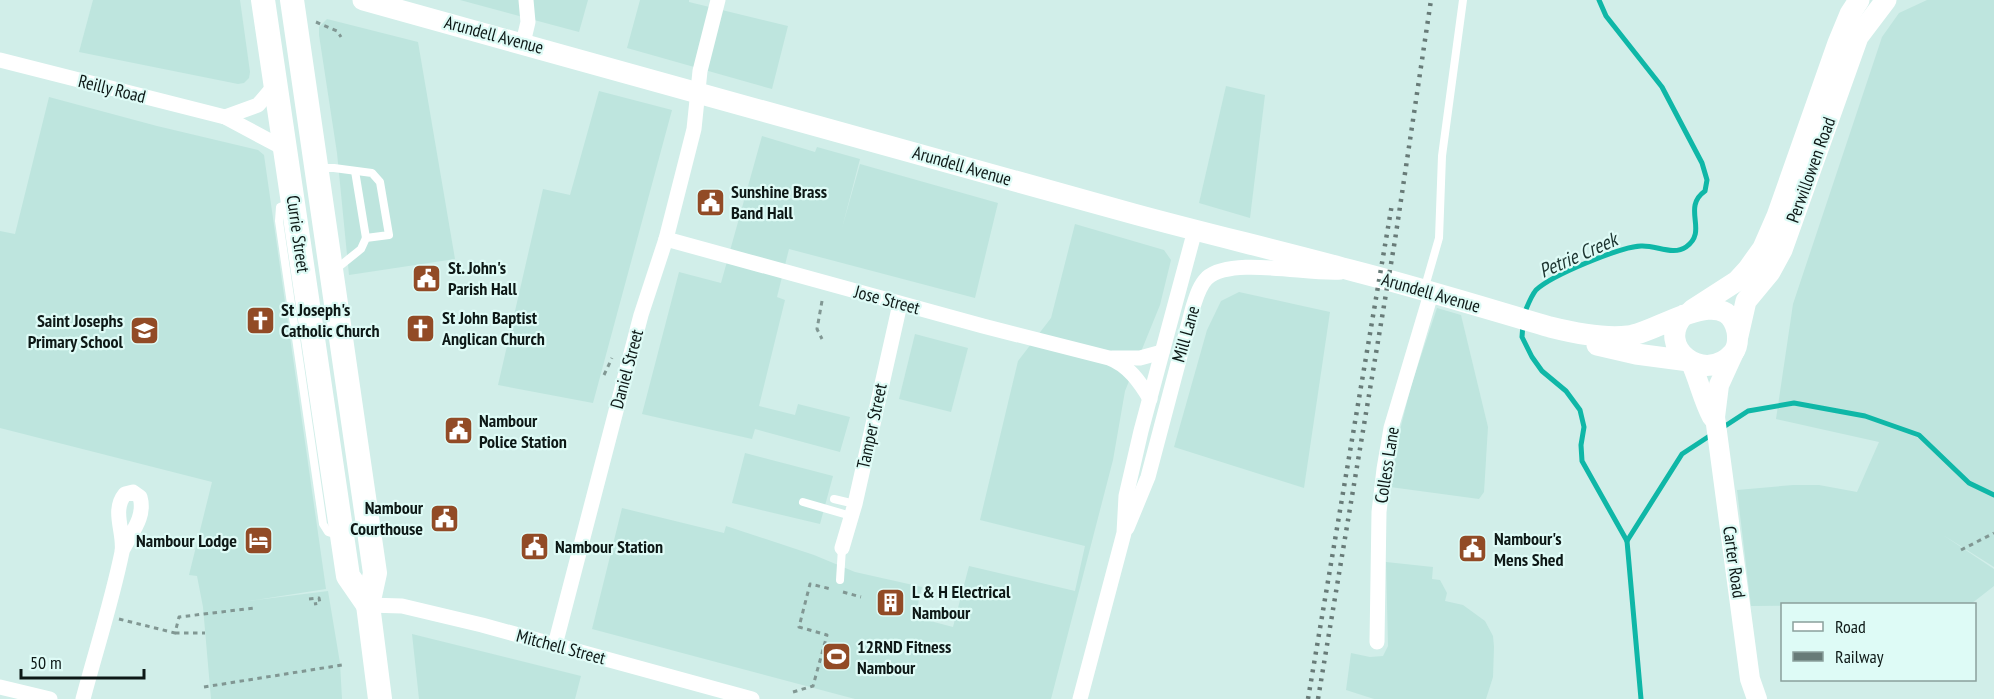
<svg xmlns="http://www.w3.org/2000/svg" width="1994" height="699" viewBox="0 0 1994 699" font-family="'PT Sans Narrow',sans-serif">
  <style>
    .built { fill: #bee5de }
    .lines { fill: none; stroke-linecap: round; stroke-linejoin: round }
    .stream { stroke: #0fb7a7; stroke-width: 5 }
    .path { stroke: #819793; stroke-width: 3; stroke-dasharray: 4.5 4.5; stroke-linecap: butt }
    .service { stroke: #fff; stroke-width: 8 }
    .minor { stroke: #fff; stroke-width: 15 }
    .tertiary { stroke: #fff; stroke-width: 20 }
    .secondary { stroke: #fff; stroke-width: 21 }
    .primary { stroke: #fff; stroke-width: 24 }
    .rail { stroke: #687b78; stroke-width: 4.5; stroke-dasharray: 3 6; stroke-linecap: butt }
    .labels { text-anchor: middle; stroke-width: 4.5; stroke-linejoin: round; paint-order: stroke }
    .street-label { font-size: 18px; fill: #0d1816; stroke: #defbf6 }
    .poi-label { font-size: 18px; font-weight: bold; fill: #0d1816; stroke: #defbf6; text-anchor: start }
    .water-label { font-size: 20px; font-style: italic; fill: #1d3531; stroke: #defbf6 }
  </style>
  <rect width="100%" height="100%" fill="#d1eee9"/>
  <g class="built">
    <polygon points="93,0 240,0 250,72 249,78 244,83 238,84 79,52"/>
    <polygon points="460,0 588,0 579,32"/>
    <polygon points="640,0 689,0 689,2 788,26 772,89 627,48"/>
    <polygon points="1927,0 1994,0 1994,567 1943,535 1994,569 1994,586 1971,604 1751,606 1737,490 1793,485 1819,485 1857,492 1879,442 1776,419 1793,304 1882,37 1899,13"/>
    <polygon points="327,19 418,42 455,259 349,275 337,153 319,35 319,27"/>
    <polygon points="1226,86 1265,95 1250,218 1199,203"/>
    <polygon points="599,91 672,110 593,403 498,385 543,189 570,195"/>
    <polygon points="49,97 157,126 258,150 264,155 326,589 249,601 328,591 340,663 342,699 211,699 203,607 197,576 189,575 212,482 0,428 0,231 15,234"/>
    <polygon points="762,136 815,152 817,147 860,159 842,228 860,164 998,203 975,298 789,249 777,297 785,300 759,406 795,415 798,404 850,417 840,452 755,429 752,439 642,414 679,272 721,283"/>
    <polygon points="1075,224 1164,250 1171,260 1160,305 1125,391 1113,460 1051,699 855,699 592,629 622,508 724,533 726,526 814,555 855,572 922,587 915,617 953,627 969,566 1075,591 1085,546 980,520 1018,361 1051,318"/>
    <polygon points="1239,292 1330,312 1304,488 1174,447 1207,330 1221,301"/>
    <polygon points="1437,308 1461,315 1488,427 1484,492 1479,499 1390,487 1399,434 1411,386"/>
    <polygon points="915,334 968,348 951,412 899,399"/>
    <polygon points="745,453 833,476 820,524 732,503"/>
    <polygon points="1386,562 1433,567 1432,579 1440,580 1447,593 1445,601 1463,605 1485,621 1493,636 1494,647 1493,677 1486,699 1374,699 1346,690 1351,653 1370,657 1383,656 1388,646"/>
    <polygon points="412,634 581,676 575,699 419,699"/>
  </g>
  <g class="lines">
    <g class="stream">
      <path d="M1524,314C1527,307 1531,296 1536,290C1552,275 1620,247 1641,246C1656,245 1673,256 1686,247C1709,231 1681,208 1705,191L1707,180L1702,163L1662,87L1606,16L1599,0"/>
      <polyline points="1523,324 1522,337 1532,357 1542,371 1566,391 1580,410 1584,427 1581,445 1582,461 1627,541 1641,699"/>
      <polyline points="1722,428 1748,411 1794,403 1865,416 1919,435 1969,483 1994,495"/>
      <polyline points="1627,541 1682,454 1714,433"/>
    </g>
    <g class="path">
      <polyline points="316,22 337,31 341,37"/>
      <polyline points="822,301 817,329 822,339"/>
      <polyline points="604,375 612,358"/>
      <polyline points="1961,550 1994,533"/>
      <polyline points="843,592 861,597"/>
      <polyline points="309,599 319,598 320,603 314,604"/>
      <polyline points="119,619 175,633 179,617 254,608"/>
      <polyline points="175,633 205,633"/>
      <polyline points="204,687 342,665"/>
      <polyline points="793,692 813,686 827,635 799,627 810,584 831,589"/>
    </g>
    <g class="service">
      <polyline points="321,168 334,168 372,173 380,182 389,235 366,238 361,249 335,270"/>
      <polyline points="355,171 366,238"/>
      <polyline points="290,203 280,207 279,221 323,524 328,532 337,535"/>
      <polyline points="1424,290 1439,238 1442,156 1463,0"/>
      <polyline points="834,499 855,504"/>
      <polyline points="803,502 851,516"/>
      <polyline points="840,580 842,548"/>
    </g>
    <g class="minor">
      <polyline points="523,43 528,22 526,0"/>
      <polyline points="0,60 225,117 285,149"/>
      <polyline points="225,117 258,105 275,85"/>
      <path d="M666,239L983,326L1109,358C1128,365 1140,382 1150,399"/>
      <polyline points="1112,358 1140,358 1162,352"/>
      <path d="M1127,528L1148,477L1193,307C1196,298 1199,286 1207,278C1232,256 1309,275 1341,272"/>
      <polyline points="842,548 855,504 900,304"/>
      <polyline points="368,605 402,606 482,625 752,699"/>
      <polyline points="1377,642 1379,512 1384,469 1391,428 1431,294"/>
      <polyline points="555,645 641,315 666,239 694,129 700,71 718,0"/>
      <polyline points="0,687 50,699"/>
      <path d="M83,699C96,650 112,601 122,552C125,533 111,511 125,494L133,492L140,497C146,518 130,534 122,551"/>
      <polyline points="1080,699 1124,533 1126,496 1141,431 1195,230"/>
    </g>
    <g class="tertiary">
      <polyline points="1735,350 1719,385 1715,417 1750,679 1757,699"/>
      <path d="M1691,363C1699,381 1703,400 1712,417"/>
    </g>
    <g class="secondary">
      <path d="M363,0C621,70 877,145 1134,214C1207,234 1281,251 1354,271C1420,288 1485,308 1550,327C1574,333 1602,339 1628,336C1656,334 1725,280 1737,331C1738,338 1738,347 1733,353C1704,386 1654,346 1684,315"/>
      <polyline points="1692,310 1737,281 1748,269 1763,248 1777,216 1838,43 1850,14 1859,0"/>
      <polyline points="1738,336 1746,301 1770,272 1782,250 1858,37 1886,0"/>
      <polyline points="1597,345 1636,354 1689,361"/>
    </g>
    <g class="primary">
      <polyline points="263,0 348,576 368,605"/>
      <polyline points="292,0 375,573 368,605 380,699"/>
    </g>
    <g class="rail">
      <polyline points="1308,699 1392,204"/>
      <polyline points="1318,699 1395,240 1431,0"/>
    </g>
  </g>
  <defs>
    <symbol id="civic-square" viewBox="-11 -11 22 22"><rect x="-9" y="-9" width="18" height="18" rx="4" fill="#924b26" stroke="#defbf6"/><path d="M-.6-6.5H3V-4.5H.6V-3L4-1V1h2V6H-6V1h2V-1L-.6-3ZM-1.2 2.5V6h2.4V2.5Z" fill="#fff"/></symbol>
    <symbol id="church-square" viewBox="-11 -11 22 22"><rect x="-9" y="-9" width="18" height="18" rx="4" fill="#924b26" stroke="#defbf6"/><path d="M-1.2-6h2.4v3.5h3.3v2.4h-3.3V6h-2.4V-.1h-3.3v-2.4h3.3Z" fill="#fff"/></symbol>
    <symbol id="school-square" viewBox="-11 -11 22 22"><rect x="-9" y="-9" width="18" height="18" rx="4" fill="#924b26" stroke="#defbf6"/><path d="M0-5L7-2L0 1L-7-2ZM-4 1L0 2.5L4 1V4Q0 6-4 4Z" fill="#fff"/></symbol>
    <symbol id="hotel-square" viewBox="-11 -11 22 22"><rect x="-9" y="-9" width="18" height="18" rx="4" fill="#924b26" stroke="#defbf6"/><path d="M-6-4.5h1.5V1H6V5H4.5V3h-9V5H-6ZM-4 0a1.8 1.8 0 1 1 3.6 0ZM.5 0V-2.5h3Q6-2.5 6 0Z" fill="#fff"/></symbol>
    <symbol id="building-square" viewBox="-11 -11 22 22"><rect x="-9" y="-9" width="18" height="18" rx="4" fill="#924b26" stroke="#defbf6"/><path d="M-4-6H4V6H1V3H-1V6H-4ZM-2.5-4.3h1.7v1.8h-1.7ZM.8-4.3h1.7v1.8H.8ZM-2.5-1h1.7V.8h-1.7ZM.8-1h1.7V.8H.8Z" fill="#fff"/></symbol>
    <symbol id="stadium-square" viewBox="-11 -11 22 22"><rect x="-9" y="-9" width="18" height="18" rx="4" fill="#924b26" stroke="#defbf6"/><path d="M0-5a6.5 5 0 1 0 0 10a6.5 5 0 1 0 0-10ZM-3.5-1.8h7v3.6h-7Z" fill="#fff"/></symbol>
  </defs>
  <g fill-rule="evenodd">
    <use href="#civic-square" x="694" y="186" width="33" height="33"/>
    <use href="#civic-square" x="410" y="262" width="33" height="33"/>
    <use href="#church-square" x="244" y="304" width="33" height="33"/>
    <use href="#church-square" x="404" y="312" width="33" height="33"/>
    <use href="#school-square" x="128" y="314" width="33" height="33"/>
    <use href="#civic-square" x="442" y="414" width="33" height="33"/>
    <use href="#civic-square" x="428" y="502" width="33" height="33"/>
    <use href="#hotel-square" x="242" y="524" width="33" height="33"/>
    <use href="#civic-square" x="518" y="530" width="33" height="33"/>
    <use href="#civic-square" x="1456" y="532" width="33" height="33"/>
    <use href="#building-square" x="874" y="586" width="33" height="33"/>
    <use href="#stadium-square" x="820" y="640" width="33" height="33"/>
  </g>
  <g class="labels">
    <g class="street-label">
      <text transform="translate(494 35) rotate(15)" y="6">Arundell Avenue</text>
      <text transform="translate(112 89) rotate(14)" y="6">Reilly Road</text>
      <text transform="translate(962 166) rotate(16)" y="6">Arundell Avenue</text>
      <text transform="translate(1811 170) rotate(-70)" y="6">Perwillowen Road</text>
      <text transform="translate(298 234) rotate(82)" y="6">Currie Street</text>
      <text transform="translate(1431 293) rotate(16)" y="6">Arundell Avenue</text>
      <text transform="translate(887 300) rotate(15)" y="6">Jose Street</text>
      <text transform="translate(1186 334) rotate(-74)" y="6">Mill Lane</text>
      <text transform="translate(627 369) rotate(-75)" y="6">Daniel Street</text>
      <text transform="translate(872 426) rotate(-78)" y="6">Tamper Street</text>
      <text transform="translate(1387 465) rotate(-81)" y="6">Colless Lane</text>
      <text transform="translate(1734 562) rotate(82)" y="6">Carter Road</text>
      <text transform="translate(561 647) rotate(15)" y="6">Mitchell Street</text>
    </g>
    <g class="poi-label">
      <text x="731" y="198">Sunshine Brass<tspan x="731" dy="21">Band Hall</tspan></text>
      <text x="448" y="274">St. John's<tspan x="448" dy="21">Parish Hall</tspan></text>
      <text x="281" y="316">St Joseph's<tspan x="281" dy="21">Catholic Church</tspan></text>
      <text x="442" y="324">St John Baptist<tspan x="442" dy="21">Anglican Church</tspan></text>
      <text x="123" y="327" text-anchor="end">Saint Josephs<tspan x="123" dy="21">Primary School</tspan></text>
      <text x="479" y="427">Nambour<tspan x="479" dy="21">Police Station</tspan></text>
      <text x="423" y="514" text-anchor="end">Nambour<tspan x="423" dy="21">Courthouse</tspan></text>
      <text x="1494" y="545">Nambour's<tspan x="1494" dy="21">Mens Shed</tspan></text>
      <text x="237" y="547" text-anchor="end">Nambour Lodge</text>
      <text x="555" y="553">Nambour Station</text>
      <text x="912" y="598">L &amp; H Electrical<tspan x="912" dy="21">Nambour</tspan></text>
      <text x="857" y="653">12RND Fitness<tspan x="857" dy="21">Nambour</tspan></text>
    </g>
    <g class="water-label">
      <text transform="translate(1578 255) rotate(-24)" y="7">Petrie Creek</text>
    </g>
  </g>
  <rect x="1781" y="603" width="195" height="78" fill="#defbf6" stroke="#8aa09c" stroke-width="1.5"/>
  <rect x="1793" y="622" width="30" height="9" fill="#ffffff" stroke="#8aa09c" stroke-width="1.5"/>
  <text x="1835" y="633" font-size="18" fill="#0d1816">Road</text>
  <rect x="1793" y="652" width="30" height="9" fill="#687b78" stroke="#8aa09c" stroke-width="1.5"/>
  <text x="1835" y="663" font-size="18" fill="#0d1816">Railway</text>
  <path d="M21 669v9h123v-9" fill="none" stroke="#0d1816" stroke-width="3"/>
  <text x="30" y="669" font-size="18" fill="#0d1816" stroke="#defbf6" stroke-width="4.5" paint-order="stroke">50 m</text>
</svg>
